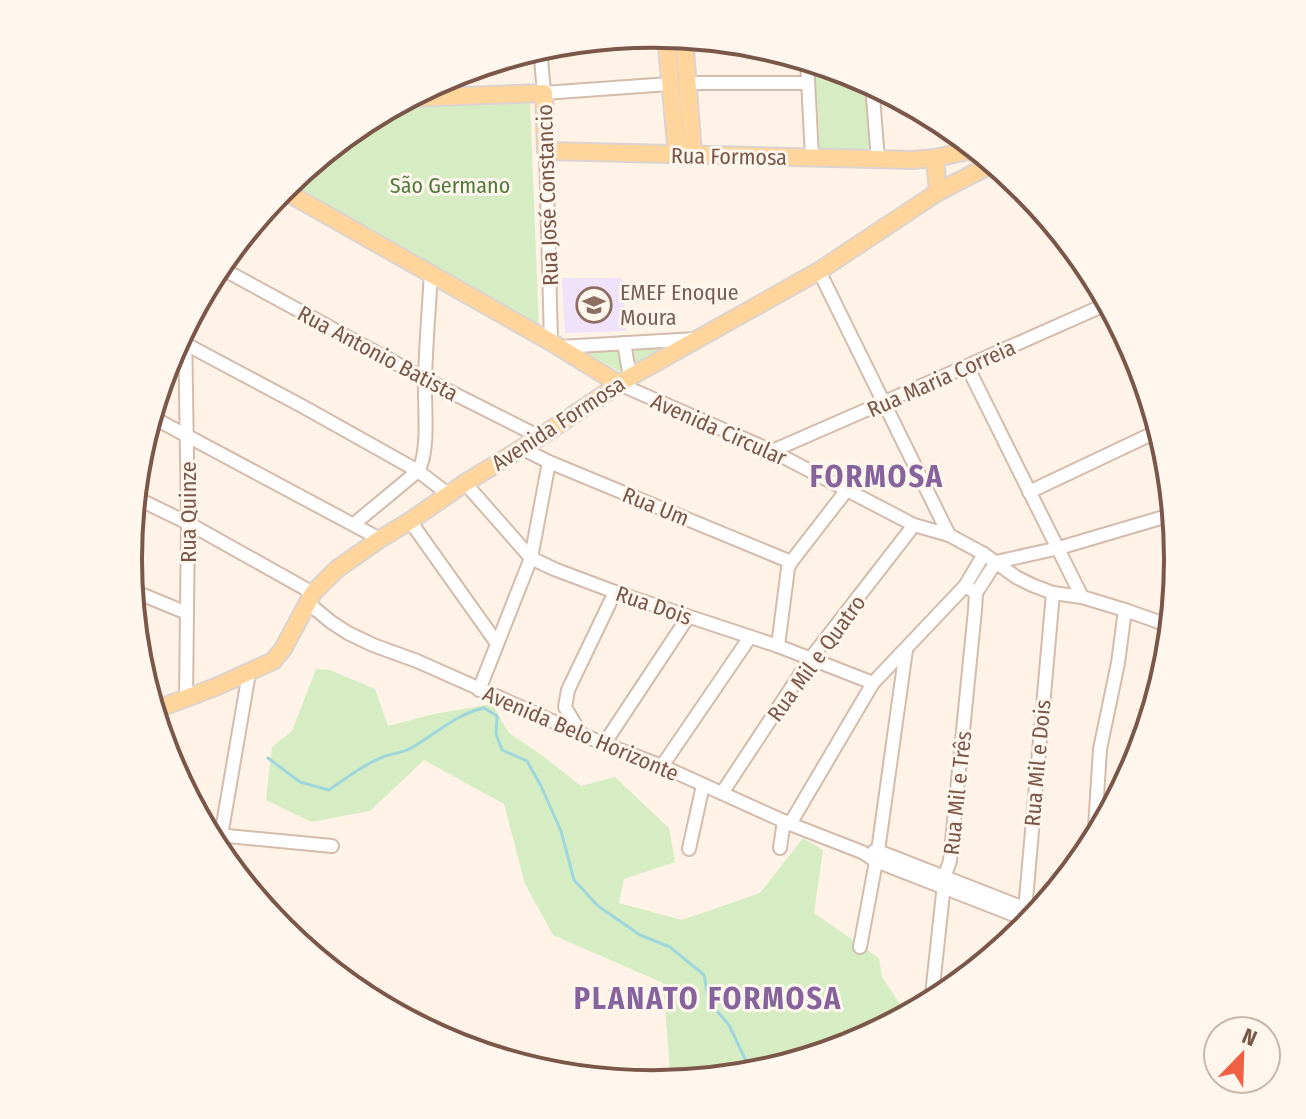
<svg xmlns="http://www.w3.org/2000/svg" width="1306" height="1119" viewBox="0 0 1306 1119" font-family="'Fira Sans Condensed',sans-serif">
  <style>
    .education { fill: #f1e2fb }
    .green { fill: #d6edc3 }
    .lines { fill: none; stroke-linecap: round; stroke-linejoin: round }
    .stream { stroke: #9ed6dc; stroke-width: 3 }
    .minor-casing { stroke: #d4bcad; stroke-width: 16 }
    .major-casing { stroke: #dcd3cf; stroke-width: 20 }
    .minor { stroke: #fff; stroke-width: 12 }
    .major { stroke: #ffd59c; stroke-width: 16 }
    .labels { text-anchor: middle; stroke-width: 6; stroke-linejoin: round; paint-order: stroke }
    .street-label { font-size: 22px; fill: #7a5748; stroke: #fff7ee }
    .park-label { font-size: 22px; fill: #527a3c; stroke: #fff7ee }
    .education-label { font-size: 22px; fill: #785e54; stroke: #fff7ee; text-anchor: start }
    .district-label { font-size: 30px; font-weight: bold; letter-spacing: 2px; fill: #87639e; stroke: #fff7ee }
    .rim { fill: none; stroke: #7a5748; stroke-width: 4 }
  </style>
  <rect width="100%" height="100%" fill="#fef3e6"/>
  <polygon class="education" points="562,278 622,278 626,331 565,333"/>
  <g class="green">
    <polygon points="828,66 855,74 867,81 871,149 820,151 815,67"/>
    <polygon points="530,101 539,329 285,185 361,122 392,106"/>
    <polygon points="668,346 624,374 582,350"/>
    <polygon points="316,669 330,670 375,689 388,726 434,714 492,704 509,733 543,756 581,786 615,777 669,828 675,862 624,879 619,903 682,920 760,893 803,838 823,850 814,913 879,958 882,977 908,1016 854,1045 755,1075 671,1083 663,983 553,935 525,884 504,804 424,760 370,811 311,822 266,800 272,747 292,731"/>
  </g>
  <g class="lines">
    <path class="stream" d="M268,758L300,782L329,790C346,778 363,765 383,757C392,753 404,753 413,747C437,733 456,714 484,708L497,716L496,734L502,750L527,761L541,786L561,831L574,880L598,906L640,935L670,947L704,975L709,1002L729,1025L746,1061L748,1076"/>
    <defs>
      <g id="minor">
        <polyline points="540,47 544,93 669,84"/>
        <polyline points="807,60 812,157"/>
        <polyline points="688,83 808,83"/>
        <polyline points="872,84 878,160"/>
        <polyline points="546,151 551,342"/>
        <polyline points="217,266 425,379 540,437"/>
        <polyline points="819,271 949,535"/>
        <polyline points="185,326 188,523 186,698"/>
        <polyline points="180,341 302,406 418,471 448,494"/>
        <polyline points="624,343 630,377"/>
        <polyline points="560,347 696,339"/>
        <polyline points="967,366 1082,597"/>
        <polyline points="619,384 772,451 914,525 949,535 984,554 1016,577 1032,585 1053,593 1082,597 1125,610 1159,622 1171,631"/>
        <polyline points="150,416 380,539"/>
        <polyline points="521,448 549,462 791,562"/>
        <polyline points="772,451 967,366 1109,303"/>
        <polyline points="465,483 531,558 554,569 615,592 778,646 873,683"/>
        <polyline points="1029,492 1160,430"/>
        <polyline points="134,497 188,523 313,593"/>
        <polyline points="410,521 496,642"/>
        <path d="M354,524L418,471C430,451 424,404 425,379C426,343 429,308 431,272"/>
        <polyline points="996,562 1059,548 1174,514"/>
        <polyline points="131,590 187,613"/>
        <polyline points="976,593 996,562"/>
        <polyline points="307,602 331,622 348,633 373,645 417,661 604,744 662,766 790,824 862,852 876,861 1032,922"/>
        <polyline points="778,646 788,568 791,562 846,491"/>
        <polyline points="479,690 531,558 549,462"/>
        <polyline points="579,731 565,707 568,690 615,592"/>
        <polyline points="604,744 688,617"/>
        <polyline points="662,766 750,637"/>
        <polyline points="722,793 811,658 914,525"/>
        <polyline points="790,824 873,683 965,586 984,554"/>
        <polyline points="207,834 332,846"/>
        <polyline points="221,836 249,673"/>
        <polyline points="1094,844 1100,749 1118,663 1125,610"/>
        <polyline points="780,848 784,821"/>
        <polyline points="689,849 703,785"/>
        <polyline points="874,851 878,851 1039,914"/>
        <polyline points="1023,933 1053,593"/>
        <polyline points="860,947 878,851 906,650"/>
        <polyline points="931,1004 945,875 950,861 975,610 976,593 965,586"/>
      </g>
      <g id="major">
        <polyline points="666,35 677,155"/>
        <polyline points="684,37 693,154"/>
        <polyline points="407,98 544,93 546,151 913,160 935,158 977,149"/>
        <polyline points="935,158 938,192"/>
        <polyline points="281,189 551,342 619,384"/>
        <polyline points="152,711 218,686 273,661 283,649 313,593 337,569 380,539 410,521 465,483 540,437 630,377 819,271 938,192 994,163"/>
      </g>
    </defs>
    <use href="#minor" class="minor-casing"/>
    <use href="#major" class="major-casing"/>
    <use href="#minor" class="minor"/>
    <use href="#major" class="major"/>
  </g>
  <defs>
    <symbol id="school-ring" viewBox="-11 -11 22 22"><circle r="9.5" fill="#fff7ee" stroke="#8d6e63" stroke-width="1.5"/><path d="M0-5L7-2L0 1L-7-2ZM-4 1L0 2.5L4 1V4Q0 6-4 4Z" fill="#8d6e63"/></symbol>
  </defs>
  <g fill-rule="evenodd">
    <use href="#school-ring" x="574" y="285" width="40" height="40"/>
  </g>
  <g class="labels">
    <g class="street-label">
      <text transform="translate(729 156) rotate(1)" y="8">Rua Formosa</text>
      <text transform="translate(547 195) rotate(-92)" y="8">Rua José Constancio</text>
      <text transform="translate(378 353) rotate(28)" y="8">Rua Antonio Batista</text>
      <text transform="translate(941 378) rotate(-24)" y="8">Rua Maria Correia</text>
      <text transform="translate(558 423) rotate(-33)" y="8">Avenida Formosa</text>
      <text transform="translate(719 429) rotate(24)" y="8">Avenida Circular</text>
      <text transform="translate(656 506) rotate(22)" y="8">Rua Um</text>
      <text transform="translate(188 512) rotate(-90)" y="8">Rua Quinze</text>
      <text transform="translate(654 605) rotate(19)" y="8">Rua Dois</text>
      <text transform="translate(816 658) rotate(-54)" y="8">Rua Mil e Quatro</text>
      <text transform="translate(581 733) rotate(23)" y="8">Avenida Belo Horizonte</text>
      <text transform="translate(1037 763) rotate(-85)" y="8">Rua Mil e Dois</text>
      <text transform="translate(957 793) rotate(-84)" y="8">Rua Mil e Três</text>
    </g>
    <g class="park-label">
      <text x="450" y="193">São Germano</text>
    </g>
    <g class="education-label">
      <text x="620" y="300">EMEF Enoque<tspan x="620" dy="25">Moura</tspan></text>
    </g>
    <g class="district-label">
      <text x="877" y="487">FORMOSA</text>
      <text x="708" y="1009">PLANATO FORMOSA</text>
    </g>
  </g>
  <path d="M0 0H1306V1119H0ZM142 559a511 511 0 1 1 1022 0a511 511 0 1 1-1022 0Z" fill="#fff7ee" fill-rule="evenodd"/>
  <path class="rim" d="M142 559a511 511 0 1 1 1022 0a511 511 0 1 1-1022 0Z"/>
  <g transform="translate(1242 1055) rotate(23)"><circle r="38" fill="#fff7ee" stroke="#cab7ac" stroke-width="2"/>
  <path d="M0-6L14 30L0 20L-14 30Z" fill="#f16042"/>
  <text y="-12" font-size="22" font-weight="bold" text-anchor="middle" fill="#7a5748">N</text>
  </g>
</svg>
